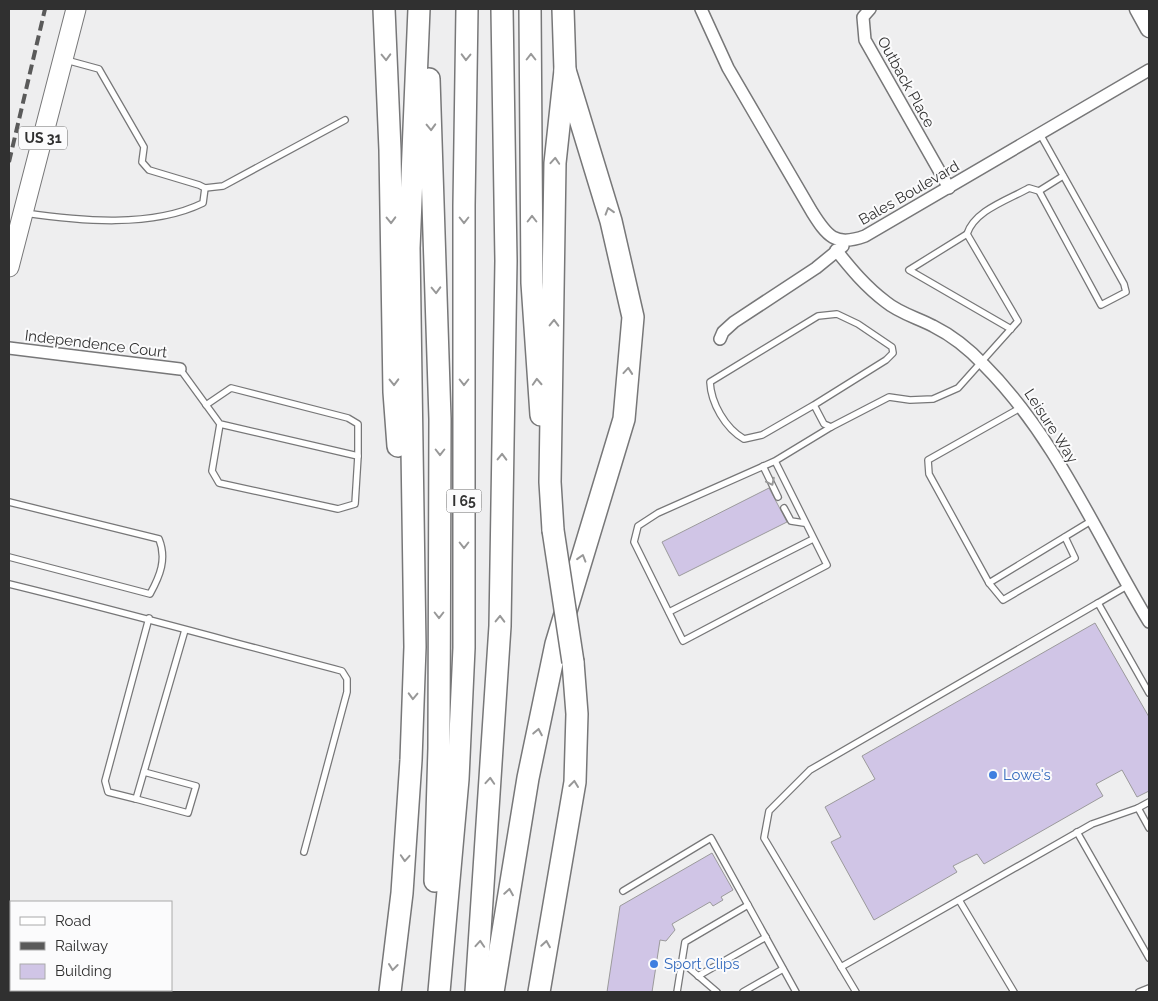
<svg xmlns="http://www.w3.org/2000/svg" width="1158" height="1001" viewBox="0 0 1158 1001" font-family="Raleway,sans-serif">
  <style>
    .building { fill: #d0c5e6; stroke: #9b9a9b }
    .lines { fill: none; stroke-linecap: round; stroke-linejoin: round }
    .lane-casing { stroke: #777778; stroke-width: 8 }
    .street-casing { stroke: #777778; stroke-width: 14 }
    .secondary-casing { stroke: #777778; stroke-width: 19 }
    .primary-casing { stroke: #777778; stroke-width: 21 }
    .highway-casing { stroke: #777778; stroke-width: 24 }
    .lane { stroke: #fff; stroke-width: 5.5 }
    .street { stroke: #fff; stroke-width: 11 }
    .secondary { stroke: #fff; stroke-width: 16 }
    .primary { stroke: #fff; stroke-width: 19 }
    .highway { stroke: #fff; stroke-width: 21 }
    .rail { stroke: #5a5a5a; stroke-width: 4; stroke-dasharray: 10 5; stroke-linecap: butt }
    .highway-bridge-casing { stroke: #777778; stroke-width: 24; stroke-linecap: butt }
    .highway-bridge { stroke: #fff; stroke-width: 21 }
    .oneway { stroke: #989898 }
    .shop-dot { fill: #3f7fe0; stroke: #fbfbfc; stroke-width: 2 }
    .labels { text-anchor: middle; stroke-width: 4; stroke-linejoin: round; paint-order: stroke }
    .shield { fill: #fbfbfc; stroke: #6d6d6d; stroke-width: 1 }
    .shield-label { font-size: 14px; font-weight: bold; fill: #303030 }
    .street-label { font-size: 15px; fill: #303030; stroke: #fbfbfc }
    .shop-label { font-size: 15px; fill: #366cbe; stroke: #fbfbfc; text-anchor: start }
  </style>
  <rect width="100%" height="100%" fill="#eeeeef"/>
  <g class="building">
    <polygon points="769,488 787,522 679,576 662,542"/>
    <polygon points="1095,623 1149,717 1149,791 1137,797 1122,770 1096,784 1103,796 984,864 977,854 953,866 957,872 874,920 831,842 841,837 825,807 875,779 862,756"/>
    <polygon points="712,853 733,890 721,897 723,900 713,906 710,902 672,924 675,930 666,941 660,940 652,992 607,992 620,906"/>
  </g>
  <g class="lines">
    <defs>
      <g id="lane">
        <polyline points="205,188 223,186 345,120"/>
        <polyline points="1039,191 1063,176"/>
        <path d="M25,213C80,221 152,228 203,203L205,188L199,185L149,170L142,162L144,147L99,69L66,60"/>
        <polyline points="967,234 909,270 1011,329"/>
        <polyline points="180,369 220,424 358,456 355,504 338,509 219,483 212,471 220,424"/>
        <polyline points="206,405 231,388 348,418 358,424 358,456"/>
        <path d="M814,405L762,435L744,439C725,428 711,403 710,382L818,316L837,314L858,324L892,347L893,353L886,360L814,405L824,424L831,427L889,397L910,400L933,399L958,388L1018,321L967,234C975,210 1008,200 1029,188L1039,191L1101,305L1126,292L1124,284L1040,134"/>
        <polyline points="1022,407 928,460 929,474 989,583 1091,521"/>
        <polyline points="775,461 827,565 683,641 634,542 638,526 658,513 775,461 831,427"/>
        <polyline points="763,466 778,497"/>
        <path d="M9,502L159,539C167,559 160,576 150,594L9,557"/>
        <polyline points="784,508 791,521 804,523"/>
        <polyline points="989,583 1003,600 1075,558 1065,537"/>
        <path d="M9,584C120,611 231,642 342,671L347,679V692L304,852"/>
        <polyline points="1098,603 1127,586"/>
        <polyline points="669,612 813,539"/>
        <polyline points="149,618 105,781 108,792 136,799 185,630"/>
        <polyline points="136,799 188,813 196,786 144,772"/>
        <polyline points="1149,802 1138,808 1149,828"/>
        <polyline points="1077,832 1149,958"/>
        <polyline points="623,891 711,838 796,992"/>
        <polyline points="959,900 1014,992"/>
        <polyline points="682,962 717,992"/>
        <polyline points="9,963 11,964"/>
        <polyline points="841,967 1092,824 1138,808"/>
        <polyline points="698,976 766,937"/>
        <polyline points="677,992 685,942 748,905"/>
        <polyline points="743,992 783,969"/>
        <polyline points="856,992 764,838 769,811 810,770 1098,603 1149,693"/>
        <polyline points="1139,992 1149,988"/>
      </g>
      <g id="street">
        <path d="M701,9L728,68L812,212C827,236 835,247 865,236L1149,70"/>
        <polyline points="870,9 863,17 865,40 949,188"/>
        <path d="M836,250C851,269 866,287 886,302C899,313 918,318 933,326C951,335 970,350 984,365C1056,437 1097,536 1149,622"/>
        <polyline points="720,339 723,332 734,322 816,268 843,246"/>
        <polyline points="9,348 180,369"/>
      </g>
      <polyline id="secondary" points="1138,9 1149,29"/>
      <polyline id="primary" points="9,267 76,9"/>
      <g id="highway">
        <polyline points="384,9 390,150 394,392 398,446"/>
        <polyline points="530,9 532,283 541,415"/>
        <polyline points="429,79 440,419 439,748 435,881"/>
        <polyline points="553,530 550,482 555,163 565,70 563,9"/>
        <polyline points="390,992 402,893 411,760 415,647 409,248 419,9"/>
        <polyline points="439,992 458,779 464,648 464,205 467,9"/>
        <polyline points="476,992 500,626 506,261 502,9"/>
        <polyline points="493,992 528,778 556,644 624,419 633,317 611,221 565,70"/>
        <polyline points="539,992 575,782 577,714 573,662"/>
      </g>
    </defs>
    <use href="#lane" class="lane-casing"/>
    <use href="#street" class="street-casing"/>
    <use href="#secondary" class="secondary-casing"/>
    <use href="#primary" class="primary-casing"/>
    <use href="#highway" class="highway-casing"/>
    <use href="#lane" class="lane"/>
    <use href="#street" class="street"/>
    <use href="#secondary" class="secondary"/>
    <use href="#primary" class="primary"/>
    <use href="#highway" class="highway"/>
    <polyline class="rail" points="9,162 45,9"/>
    <defs>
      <polyline id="highway-bridge" points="553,530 573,662"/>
    </defs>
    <use href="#highway-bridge" class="highway-bridge-casing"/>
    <use href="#highway-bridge" class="highway-bridge"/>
  </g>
  <defs><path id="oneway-chevron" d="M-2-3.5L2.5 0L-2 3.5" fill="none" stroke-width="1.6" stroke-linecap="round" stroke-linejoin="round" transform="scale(1.25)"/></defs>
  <g class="oneway">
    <use href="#oneway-chevron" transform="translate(386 57) rotate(88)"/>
    <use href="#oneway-chevron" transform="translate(466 57) rotate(91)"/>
    <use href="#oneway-chevron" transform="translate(531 57) rotate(-90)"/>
    <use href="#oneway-chevron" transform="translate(431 127) rotate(88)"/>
    <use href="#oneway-chevron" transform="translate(555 161) rotate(-86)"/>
    <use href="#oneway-chevron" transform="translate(609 211) rotate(-107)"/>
    <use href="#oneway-chevron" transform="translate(532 219) rotate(-90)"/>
    <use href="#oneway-chevron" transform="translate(391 220) rotate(89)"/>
    <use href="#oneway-chevron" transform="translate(464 220) rotate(90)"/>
    <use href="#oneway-chevron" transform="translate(436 290) rotate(88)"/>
    <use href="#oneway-chevron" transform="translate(554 323) rotate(-89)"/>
    <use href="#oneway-chevron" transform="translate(628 371) rotate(-85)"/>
    <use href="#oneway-chevron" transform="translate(394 382) rotate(89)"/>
    <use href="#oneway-chevron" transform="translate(464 382) rotate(90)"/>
    <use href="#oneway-chevron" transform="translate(537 382) rotate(-93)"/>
    <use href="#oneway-chevron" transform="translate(440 452) rotate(90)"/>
    <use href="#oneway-chevron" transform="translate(502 457) rotate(-89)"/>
    <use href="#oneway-chevron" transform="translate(771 482) rotate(64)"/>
    <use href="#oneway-chevron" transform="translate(464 545) rotate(90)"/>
    <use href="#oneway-chevron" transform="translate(582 558) rotate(-73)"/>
    <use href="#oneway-chevron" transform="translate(439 615) rotate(90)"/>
    <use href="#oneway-chevron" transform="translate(500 619) rotate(-89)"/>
    <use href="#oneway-chevron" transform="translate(413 696) rotate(92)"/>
    <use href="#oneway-chevron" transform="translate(538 732) rotate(-79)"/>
    <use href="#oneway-chevron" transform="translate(490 781) rotate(-86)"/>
    <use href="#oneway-chevron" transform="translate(574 784) rotate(-83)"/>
    <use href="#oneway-chevron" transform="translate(405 858) rotate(94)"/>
    <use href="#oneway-chevron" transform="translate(509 892) rotate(-81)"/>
    <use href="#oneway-chevron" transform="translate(480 944) rotate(-86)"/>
    <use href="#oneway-chevron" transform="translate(546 944) rotate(-81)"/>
    <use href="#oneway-chevron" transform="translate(393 967) rotate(97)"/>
  </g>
  <g class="shop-dot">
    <circle cx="993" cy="775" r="5"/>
    <circle cx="654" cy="964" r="5"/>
  </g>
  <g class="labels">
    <g class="shield">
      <rect x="19" y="126.5" width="48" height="23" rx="4"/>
      <rect x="446.5" y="489.5" width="35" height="23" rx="4"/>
    </g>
    <g class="shield-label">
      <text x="43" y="143">US 31</text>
      <text x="464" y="506">I 65</text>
    </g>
    <g class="street-label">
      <text transform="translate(906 82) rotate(61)" y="5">Outback Place</text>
      <text transform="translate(909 193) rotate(-30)" y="5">Bales Boulevard</text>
      <text transform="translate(96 344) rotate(7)" y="5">Independence Court</text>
      <text transform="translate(1051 426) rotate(57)" y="5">Leisure Way</text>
    </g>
    <g class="shop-label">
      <text x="1003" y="780">Lowe's</text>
      <text x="664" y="969">Sport Clips</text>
    </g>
  </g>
  <rect width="1158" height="1001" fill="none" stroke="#303030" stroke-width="20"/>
  <rect x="10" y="901" width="162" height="90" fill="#fbfbfc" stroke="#aaaaaa"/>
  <rect x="20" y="917" width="25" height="8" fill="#ffffff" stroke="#aaaaaa"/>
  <text x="55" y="926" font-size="15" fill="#303030">Road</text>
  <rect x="20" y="942" width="25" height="8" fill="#5a5a5a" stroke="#aaaaaa"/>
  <text x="55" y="951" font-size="15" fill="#303030">Railway</text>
  <rect x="20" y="964" width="25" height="15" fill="#d0c5e6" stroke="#aaaaaa"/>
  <text x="55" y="976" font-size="15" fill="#303030">Building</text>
</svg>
